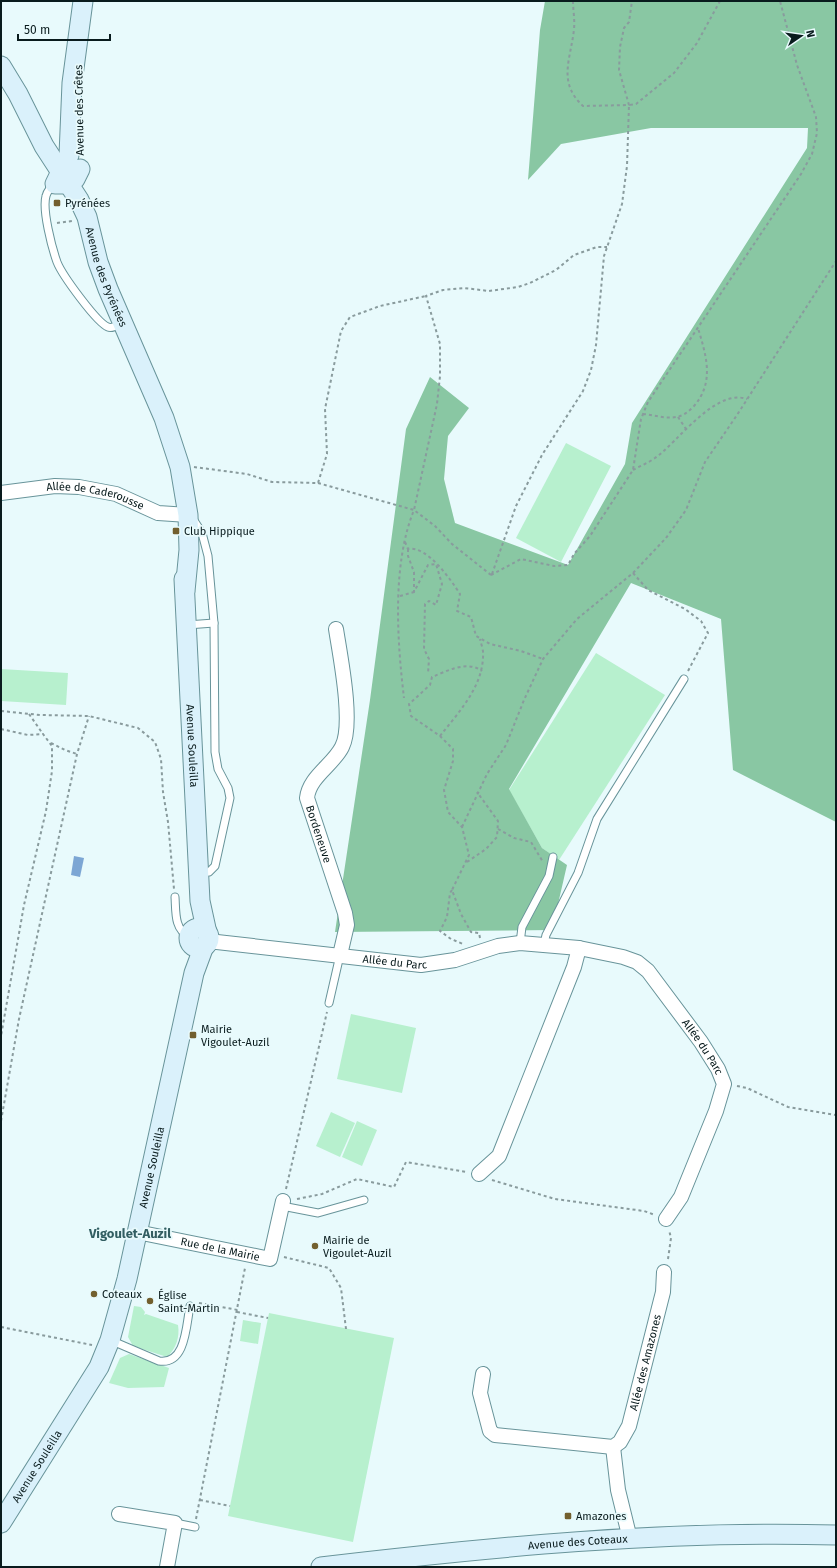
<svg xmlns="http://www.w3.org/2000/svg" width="837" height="1568" viewBox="0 0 837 1568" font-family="'Fira Sans',sans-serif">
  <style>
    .green { fill: #b7f0ce }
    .forest { fill: #89c7a3 }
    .water { fill: #7ca6d4 }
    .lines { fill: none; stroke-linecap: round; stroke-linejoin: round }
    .lane-casing { stroke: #68949a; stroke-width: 9 }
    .street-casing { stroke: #68949a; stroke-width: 16 }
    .secondary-casing { stroke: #68949a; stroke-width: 21 }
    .path { stroke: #899b9d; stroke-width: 2; stroke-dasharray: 3 3; stroke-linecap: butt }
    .lane { stroke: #fff; stroke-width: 7 }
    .street { stroke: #fff; stroke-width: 14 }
    .secondary { stroke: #daf1fb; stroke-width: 19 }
    .poi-dot { fill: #725f2e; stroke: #e8fafc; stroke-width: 1.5 }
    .labels { text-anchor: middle; stroke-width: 3.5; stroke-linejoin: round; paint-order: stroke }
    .street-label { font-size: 11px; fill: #091b1d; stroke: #e8fafc }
    .poi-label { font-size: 11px; fill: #091b1d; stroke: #e8fafc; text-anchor: start }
    .quarter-label { font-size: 13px; font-weight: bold; fill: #325e62; stroke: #e8fafc }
  </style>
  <rect width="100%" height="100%" fill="#e8fafc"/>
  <g class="green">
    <polygon points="566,443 611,466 561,562 516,538"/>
    <polygon points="596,653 665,695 559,860 542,848 509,790"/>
    <polygon points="1,669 68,673 66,705 1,701"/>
    <polygon points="351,1014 416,1028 402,1093 337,1079"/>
    <polygon points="331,1112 355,1123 340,1157 316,1146"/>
    <polygon points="357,1121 377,1130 362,1166 342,1157"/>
    <path d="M134,1306L141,1307L145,1312L144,1315L146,1314L178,1325C180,1337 176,1349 167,1357L133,1346L128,1337Z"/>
    <polygon points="269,1313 394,1338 353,1542 228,1516"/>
    <polygon points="243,1320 261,1323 258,1344 240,1341"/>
    <polygon points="129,1354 169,1368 164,1387 128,1388 109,1383 120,1358"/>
  </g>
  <polygon class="forest" points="545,1 836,1 836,822 733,770 721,619 631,583 509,789 542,848 567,865 552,930 335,932 370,700 406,429 430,377 469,408 448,436 444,479 455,523 568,565 625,464 632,423 807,148 808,128 651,128 561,144 528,180 540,30"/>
  <polygon class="water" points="74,856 84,858 80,877 71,875"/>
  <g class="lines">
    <defs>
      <g id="lane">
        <path d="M55,184C51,186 47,192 46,196C42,210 52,248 57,262C62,275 97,323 108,327C112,329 118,325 122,323"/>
        <polyline points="193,519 202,533 208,556 214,623 215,752 218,769 228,788 230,798 215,866 209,872 200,873"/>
        <polyline points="187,625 214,623"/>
        <path d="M175,897C176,911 174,930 189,936"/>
        <polyline points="520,943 522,927 549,876 553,857"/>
        <polyline points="544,944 546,935 578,873 597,819 684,679"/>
        <polyline points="329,1003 340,955"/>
        <polyline points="282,1206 318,1213 364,1200"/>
        <path d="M110,1340L159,1361C186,1365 186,1326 190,1306"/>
        <polyline points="175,1523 195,1527"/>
      </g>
      <g id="street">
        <path id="s1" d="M1,493L55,486L79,487L116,494L158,513L188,515"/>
        <path id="s2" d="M336,629C340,655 354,724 342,747C333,765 309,777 307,798L345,913L347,925L340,955"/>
        <path id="s3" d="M208,941L421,965L455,960L498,946L520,943L579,948L623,957L637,962L648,971L701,1042L718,1069L724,1084L716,1111L681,1197L666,1219"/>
        <polyline points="479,1174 499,1156 574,967 579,948"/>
        <path id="s4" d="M137,1232L270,1259L283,1201"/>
        <path id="s5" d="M483,1374L480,1393L490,1431L495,1435L613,1447L620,1442L629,1426L663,1292L664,1272"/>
        <polyline points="613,1447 618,1490 630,1539"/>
        <polyline points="119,1514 175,1523 167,1567"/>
      </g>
      <g id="secondary">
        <path id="s6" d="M1,66L18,94L44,146L79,200L87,217L98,262L108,289L164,418L180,467L188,515L189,550L185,591"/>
        <polyline points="80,169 75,179 68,184 55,184 69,155 72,83 83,1"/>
        <path id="s7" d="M184,579L200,901L207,933"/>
        <circle cx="199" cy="938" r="10"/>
        <path id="s8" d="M1,1523L99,1367L110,1340L127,1279L194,973L204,946"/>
        <path id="s9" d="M321,1567C491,1547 664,1530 836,1535"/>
      </g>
    </defs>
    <use href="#lane" class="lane-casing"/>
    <use href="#street" class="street-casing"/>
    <use href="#secondary" class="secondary-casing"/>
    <g class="path">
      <path d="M573,1C573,10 575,20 574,29C571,59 557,82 583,106L629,105L619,70L620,47L624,28L629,22L632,1"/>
      <polyline points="57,223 72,221"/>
      <path d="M643,414C654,415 665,419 676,417C684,416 689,411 694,406C715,382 706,355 698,328"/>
      <polyline points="678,417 686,429"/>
      <polyline points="194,467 247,474 272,482 318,483 327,454 325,409 341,331 350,317 380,306 426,296"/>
      <path d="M633,470C640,466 648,463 655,458C678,442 715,388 747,399"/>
      <path d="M318,483L414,510C392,564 397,640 404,698"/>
      <path d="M405,542L408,549C427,545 451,580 460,594L457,611L471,617L476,636L490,644L521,651L543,659"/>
      <polyline points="408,549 408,556 414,572 414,592 428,565 436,564 442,584 436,605 429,601 425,604 424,649 429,659 428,674"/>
      <polyline points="633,573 648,590 685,609 701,621 708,633 688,671"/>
      <polyline points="492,574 516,506 542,455 583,391 591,370 596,345 604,256 622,204 627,166 629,105 636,104 674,73 697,43 720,1"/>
      <polyline points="491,575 521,559 554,566 568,565 574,554 590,536 633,470 641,419 648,402 801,174 812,154 817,133 816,117 797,65 780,1"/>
      <polyline points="491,575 452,544 435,526 414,510 437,404 440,376 440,344 426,296 443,290 464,288 489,291 518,287 530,283 556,270 574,255 597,247 607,247"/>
      <polyline points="400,596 414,592"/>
      <polyline points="1,711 40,715 89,716 138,728 155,742 161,759 163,792 168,822 174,889"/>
      <polyline points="29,714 43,734"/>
      <polyline points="1,729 28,735 43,734 52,746 52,771 46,811 24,905 1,1036"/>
      <path d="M440,736C458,713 482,688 483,657C484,651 481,644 480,639"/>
      <polyline points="51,743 65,750 77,754"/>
      <polyline points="462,827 487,774 506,745 524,700 543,659 577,619 633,573 666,538 686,510 705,462 737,415 836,261"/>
      <polyline points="498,829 514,838 531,842 543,862"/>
      <polyline points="467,862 486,849 497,837 498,821 477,792"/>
      <polyline points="452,890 450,893 447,917 440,931 451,939 463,944"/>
      <path d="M480,938L479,933L471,932L461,914L452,890L469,855L462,827L448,812L444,790L453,761V749L440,736L411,716L409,704L430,685L432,677C447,671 467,660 482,671"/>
      <polyline points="737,1086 747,1088 788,1107 836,1115"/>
      <polyline points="1,1121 19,1019 77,754 89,716"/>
      <polyline points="492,1180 555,1199 644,1211 655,1215"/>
      <polyline points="286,1189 327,1012"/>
      <polyline points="297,1199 322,1194 357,1179 394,1187 406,1162 467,1172"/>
      <polyline points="284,1257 329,1268 341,1288 346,1329"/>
      <polyline points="668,1259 671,1238 669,1230"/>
      <polyline points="199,1303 238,1310"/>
      <polyline points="237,1312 268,1318"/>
      <polyline points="1,1327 92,1345"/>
      <polyline points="200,1500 230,1506"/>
      <polyline points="196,1519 245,1268"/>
    </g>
    <use href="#lane" class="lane"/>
    <use href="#street" class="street"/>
    <use href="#secondary" class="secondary"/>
  </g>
  <g class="poi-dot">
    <rect x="53" y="199" width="8" height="8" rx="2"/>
    <rect x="172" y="527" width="8" height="8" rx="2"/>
    <rect x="189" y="1031" width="8" height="8" rx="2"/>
    <circle cx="315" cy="1246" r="4"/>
    <circle cx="94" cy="1294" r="4"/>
    <circle cx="150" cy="1301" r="4"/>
    <rect x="564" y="1512" width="8" height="8" rx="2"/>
  </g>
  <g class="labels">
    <g class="street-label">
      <text transform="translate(79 110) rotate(-91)" y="4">Avenue des Crêtes</text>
      <text dy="4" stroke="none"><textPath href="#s6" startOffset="237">Avenue des Pyrénées</textPath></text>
      <text dy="4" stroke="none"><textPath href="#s1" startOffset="96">Allée de Caderousse</textPath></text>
      <text dy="4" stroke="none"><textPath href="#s7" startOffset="167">Avenue Souleilla</textPath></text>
      <text dy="4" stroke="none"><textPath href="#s2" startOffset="220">Bordeneuve</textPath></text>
      <text dy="4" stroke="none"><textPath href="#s3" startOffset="188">Allée du Parc</textPath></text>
      <text dy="4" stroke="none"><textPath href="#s3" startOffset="543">Allée du Parc</textPath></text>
      <text dy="4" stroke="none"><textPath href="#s8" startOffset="391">Avenue Souleilla</textPath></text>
      <text dy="4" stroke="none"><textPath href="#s4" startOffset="85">Rue de la Mairie</textPath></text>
      <text dy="4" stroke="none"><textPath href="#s5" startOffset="276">Allée des Amazones</textPath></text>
      <text dy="4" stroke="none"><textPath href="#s8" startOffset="67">Avenue Souleilla</textPath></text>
      <text dy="4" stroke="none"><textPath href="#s9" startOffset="258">Avenue des Coteaux</textPath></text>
    </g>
    <g class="poi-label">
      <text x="65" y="207">Pyrénées</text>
      <text x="184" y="535">Club Hippique</text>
      <text x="201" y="1033">Mairie<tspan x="201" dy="13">Vigoulet-Auzil</tspan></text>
      <text x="323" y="1244">Mairie de<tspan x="323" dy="13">Vigoulet-Auzil</tspan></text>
      <text x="102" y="1298">Coteaux</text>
      <text x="158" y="1299">Église<tspan x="158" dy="13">Saint-Martin</tspan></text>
      <text x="576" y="1520">Amazones</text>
    </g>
    <g class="quarter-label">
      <text x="130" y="1238">Vigoulet-Auzil</text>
    </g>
  </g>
  <rect width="837" height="1568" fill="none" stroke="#091b1d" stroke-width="4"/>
  <g transform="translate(801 36) rotate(77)" stroke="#e8fafc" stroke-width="3" paint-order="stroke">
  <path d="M0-3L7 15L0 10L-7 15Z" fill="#091b1d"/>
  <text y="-6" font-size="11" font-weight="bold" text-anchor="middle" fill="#091b1d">N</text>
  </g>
  <path d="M18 34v6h92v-6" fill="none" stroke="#091b1d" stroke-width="2"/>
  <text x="24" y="34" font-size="12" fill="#091b1d" stroke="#e8fafc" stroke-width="3" paint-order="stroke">50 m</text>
</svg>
